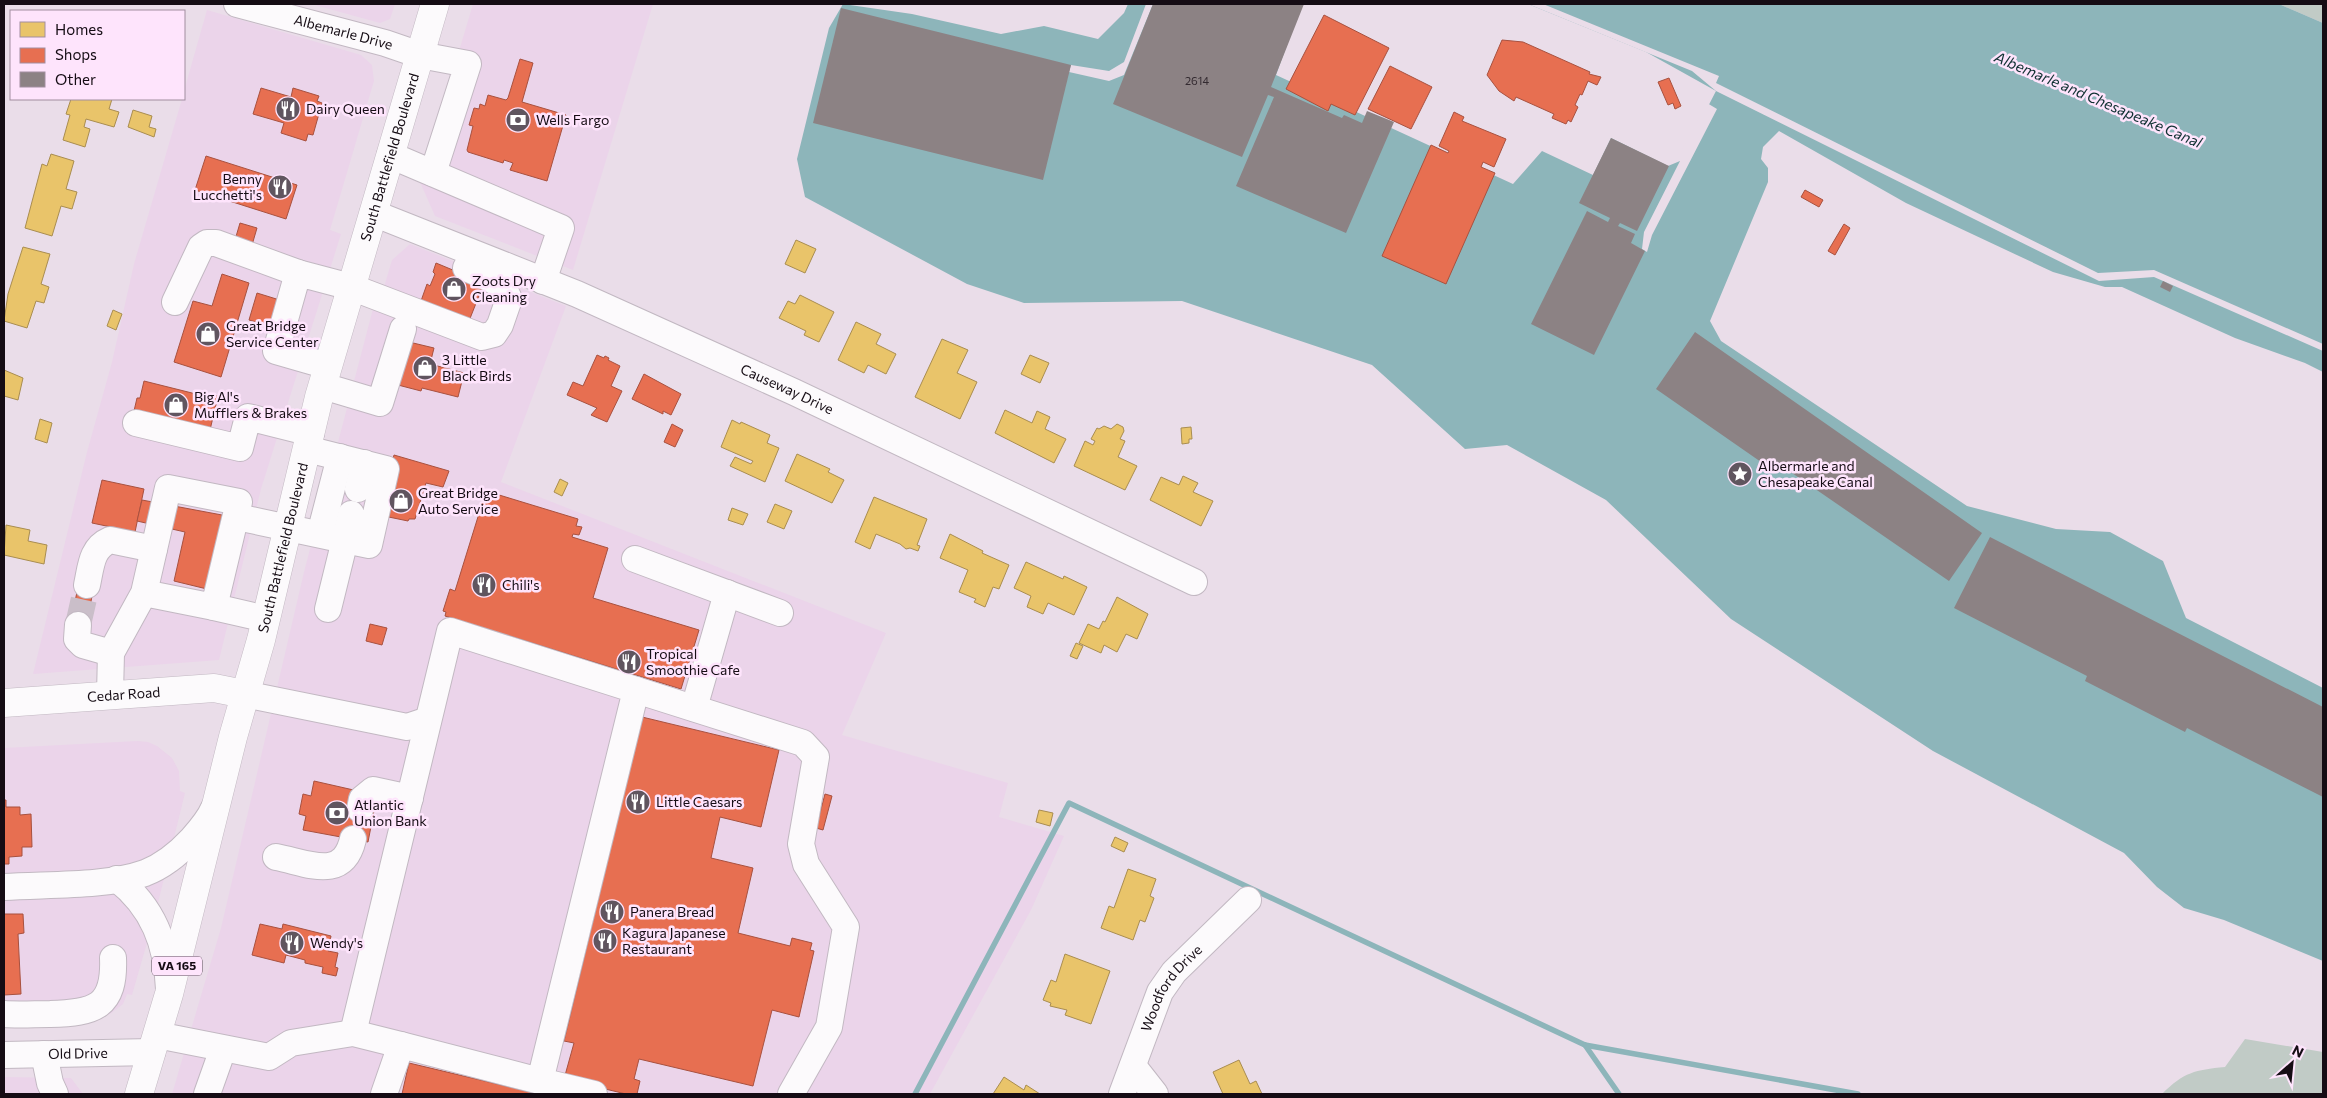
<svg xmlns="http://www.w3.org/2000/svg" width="2327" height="1098" viewBox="0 0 2327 1098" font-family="Commissioner,sans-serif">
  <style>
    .built { fill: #ebd4ea }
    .green { fill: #c1cbc6 }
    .water { fill: #8db5ba }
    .pier { fill: #eadde9 }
    .homes { fill: #e9c46a; stroke: #a98d50 }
    .shops { fill: #e76f51; stroke: #a8513f }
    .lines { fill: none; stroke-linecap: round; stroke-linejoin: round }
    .stream { stroke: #8db5ba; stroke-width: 5.5 }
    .building { fill: #8c8284 }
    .minor-tunnel { stroke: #cabec9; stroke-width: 26; stroke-dasharray: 26 13; stroke-linecap: butt }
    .minor-casing { stroke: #c2b8c2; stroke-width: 28 }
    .major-casing { stroke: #c2b8c2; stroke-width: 29 }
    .minor { stroke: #fcfafc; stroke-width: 26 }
    .major { stroke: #fcfafc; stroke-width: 28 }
    .labels { text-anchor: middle; stroke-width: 5; stroke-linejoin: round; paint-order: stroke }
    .number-label { font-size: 11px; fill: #332a30 }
    .shield { fill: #fee4fc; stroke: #5b4d5a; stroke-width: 1 }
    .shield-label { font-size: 12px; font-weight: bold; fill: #150c14 }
    .street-label { font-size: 14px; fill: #150c14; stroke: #fee4fc }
    .poi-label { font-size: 14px; fill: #150c14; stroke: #fee4fc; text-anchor: start }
    .water-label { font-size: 15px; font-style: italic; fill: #0f3031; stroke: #fee4fc }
  </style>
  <rect width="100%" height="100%" fill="#eadde9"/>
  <g class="built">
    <polygon points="311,4 395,4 390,19 380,23"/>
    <polygon points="473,4 653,4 573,270 435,216 420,182"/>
    <polygon points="207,10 361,55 372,65 374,81 330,230 341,234 261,489 219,660 33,674 87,452 112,362 134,264 182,99 184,99 184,91"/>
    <polygon points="410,244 566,306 501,482 886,633 842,735 1008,783 999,817 1064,836 1031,910 930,1094 172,1094 221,928 304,572 374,305 378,307 392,260"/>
    <polygon points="137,741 148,742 157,746 172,758 179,771 180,791 185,793 155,915 132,995 127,994 123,1004 110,1014 99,1017 4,1021 4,748"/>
    <polygon points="4,1077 71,1078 83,1094 4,1094"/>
  </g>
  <g class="green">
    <polygon points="2279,4 2323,4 2323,23"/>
    <path d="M2245,1039L2323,1052V1094H2162C2184,1072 2195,1070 2225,1067Z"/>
  </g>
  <polygon class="water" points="843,4 912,14 1001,34 1044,26 1098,39 1124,13 1128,4 1302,4 1276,75 1513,184 1542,151 1593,175 1611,138 1668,166 1680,161 1716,91 1646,52 1528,4 2279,4 2323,23 2323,372 2305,363 2235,338 2122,287 2105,287 2053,272 1906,203 1779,131 1763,147 1761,159 1768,168 1768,182 1710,321 1721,341 1967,506 2056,529 2110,532 2163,561 2186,618 2323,688 2323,961 2224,920 2184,908 2157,887 2124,853 1933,751 1731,619 1606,500 1507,445 1465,449 1372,365 1182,301 1024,303 967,284 805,197 797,159 829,28"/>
  <g class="pier">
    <polygon points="1146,4 1153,4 1124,75 1109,81 1069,72 1071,65 1109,71 1124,62"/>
    <polygon points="1528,4 1543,4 1719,76 1716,83 2098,273 2154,270 2323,344 2323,351 2154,277 2099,281 1716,91 1692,71"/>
    <polygon points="1707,103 1717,109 1652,235 1647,252 1642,249 1644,232 1680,161 1677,159"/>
  </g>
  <g class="homes">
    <polygon points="71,99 112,99 109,109 119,112 114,127 86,119 84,127 90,129 85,147 63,140 70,115 66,114"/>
    <polygon points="133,110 152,116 149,127 156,129 154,137 128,127"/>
    <polygon points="51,154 74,161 66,189 77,192 72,209 61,206 52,236 25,228 42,164 47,166"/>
    <polygon points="796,240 816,249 805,273 785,264"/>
    <polygon points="23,247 50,254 41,284 49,287 44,303 36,301 27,328 4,321 8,294"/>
    <polygon points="800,295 834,312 819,342 804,335 806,331 779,318 788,301 795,304"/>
    <polygon points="113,310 122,314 116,330 107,326"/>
    <polygon points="856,322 881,334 876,344 896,354 886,374 868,365 864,373 838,360"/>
    <polygon points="942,339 968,350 957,373 977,382 960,419 915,397"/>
    <polygon points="1030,355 1049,363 1040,383 1021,374"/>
    <polygon points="4,370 23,378 18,400 4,396"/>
    <polygon points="1005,410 1032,423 1037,411 1050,417 1045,429 1066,439 1054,463 995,433"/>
    <polygon points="40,419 52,423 47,443 35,439"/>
    <polygon points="732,420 740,424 741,422 770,435 767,443 779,448 765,482 730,466 735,457 751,464 753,461 721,447"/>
    <polygon points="1117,424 1123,427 1124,431 1120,439 1125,441 1118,457 1137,466 1125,490 1074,466 1085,441 1093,445 1095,441 1091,439 1097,428 1099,429 1104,426 1111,429"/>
    <polygon points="1191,427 1192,439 1189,439 1189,443 1182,444 1181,428"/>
    <polygon points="797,454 830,469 828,472 844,480 832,503 785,481"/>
    <polygon points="1183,476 1198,483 1193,492 1213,501 1201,526 1150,500 1161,477 1179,485"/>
    <polygon points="560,479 568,483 562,496 554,492"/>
    <polygon points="874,497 927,519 917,545 920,546 918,551 910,548 906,549 900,544 876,534 870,549 855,542"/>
    <polygon points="775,504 792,511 784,529 767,522"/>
    <polygon points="732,508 748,514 743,525 728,520"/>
    <polygon points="6,525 30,530 28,541 47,545 44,564 4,555"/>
    <polygon points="950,534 983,551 982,553 1009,565 999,589 993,587 985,607 974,602 976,599 959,592 968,570 940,558"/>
    <polygon points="1026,562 1063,579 1064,576 1087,587 1074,615 1048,603 1043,614 1027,607 1031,596 1014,588"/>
    <polygon points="1117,597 1148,614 1137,639 1126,634 1117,652 1104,645 1101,653 1079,643 1088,624 1099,629 1103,621 1105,622"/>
    <polygon points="1076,643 1083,646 1077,659 1070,656"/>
    <polygon points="1039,810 1053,813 1050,826 1036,822"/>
    <polygon points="1115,837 1128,843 1124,852 1111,846"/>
    <polygon points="1128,869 1156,879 1150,896 1154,898 1145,922 1140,920 1133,940 1101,928 1109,906 1114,908"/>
    <polygon points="1065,954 1110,971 1091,1024 1065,1015 1067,1010 1050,1006 1051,1003 1043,1000 1051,980 1056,982"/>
    <polygon points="1239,1060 1250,1084 1256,1081 1262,1094 1223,1094 1213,1072"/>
    <polygon points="1004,1077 1024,1090 1026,1085 1040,1094 993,1094"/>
  </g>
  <g class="shops">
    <polygon points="1324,15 1389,48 1355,115 1331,104 1328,111 1286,89"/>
    <polygon points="1502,40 1523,42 1590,72 1589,74 1601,77 1597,85 1588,81 1582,95 1580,94 1575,105 1578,107 1571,122 1568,120 1566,124 1552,118 1554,114 1516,97 1514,101 1499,91 1487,75"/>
    <polygon points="520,59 533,63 522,102 566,115 547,181 510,170 513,163 504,160 503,163 468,152 467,150 473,126 469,125 474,108 479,109 480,104 485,106 488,95 506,100 508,98"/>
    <polygon points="1390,66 1432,87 1411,129 1368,109"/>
    <polygon points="1669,78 1681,106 1675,109 1673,103 1668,105 1658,82"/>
    <polygon points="261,88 291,97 293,88 319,96 317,101 322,103 313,135 308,134 306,141 281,133 284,123 253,114"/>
    <polygon points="1454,112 1464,117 1462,121 1506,139 1494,167 1483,162 1481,167 1495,173 1446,284 1382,256 1431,145 1448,153 1449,151 1439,146"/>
    <polygon points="206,156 297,185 286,219 195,190"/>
    <polygon points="1805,190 1823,200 1819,207 1801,197"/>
    <polygon points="240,223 257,228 252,245 235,240"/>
    <polygon points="1844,224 1850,228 1835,255 1828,251"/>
    <polygon points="436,263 484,283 469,321 421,301 427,284 430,286 435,274 433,272"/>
    <polygon points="222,274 249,283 221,377 174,362 193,301 212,306"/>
    <polygon points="257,293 299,306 291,332 249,320"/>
    <polygon points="409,342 434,348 430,364 464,373 458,397 422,388 421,391 398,385"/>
    <polygon points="597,355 604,358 605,356 609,358 608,360 620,366 611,386 622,391 607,422 591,415 597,408 567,395 573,382 583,386"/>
    <polygon points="644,374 681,394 671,415 663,411 663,414 632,399"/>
    <polygon points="144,381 204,396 204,393 218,396 210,430 134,411 137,398 140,398"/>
    <polygon points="672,424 683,430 675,447 664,442"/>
    <polygon points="394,455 449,471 443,487 426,483 415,519 409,519 408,521 379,515"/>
    <polygon points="102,480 144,489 135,532 92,523"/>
    <polygon points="486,491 578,519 576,526 582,527 579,535 573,534 572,537 608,548 593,598 699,630 681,689 445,616 446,612 443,611 450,589 455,591"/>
    <polygon points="142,500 222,515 207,589 174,581 185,532 137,521"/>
    <polygon points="79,583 94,586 86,627 70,624"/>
    <polygon points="370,624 387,628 382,645 366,641"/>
    <polygon points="642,717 779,750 761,827 720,817 711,858 753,868 738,933 790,946 792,938 812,943 810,950 814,951 799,1017 772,1010 753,1086 639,1059 634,1079 640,1081 637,1094 626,1094 564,1079 574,1043 564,1041"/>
    <polygon points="314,781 358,791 354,807 374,811 368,842 303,830 306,816 299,814 303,794 311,796"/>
    <polygon points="825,794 832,796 823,830 816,828"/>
    <polygon points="4,800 6,800 6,807 20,807 20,815 31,814 32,847 22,847 22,856 9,857 9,864 4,864"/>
    <polygon points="4,914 23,914 24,933 18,934 21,994 4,995"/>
    <polygon points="260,924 282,929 283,924 331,936 328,951 338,953 335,967 338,968 336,976 322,973 323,967 305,963 305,960 286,955 284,963 252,955"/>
    <polygon points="409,1063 539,1094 402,1094"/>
  </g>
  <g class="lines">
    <g class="stream">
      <polyline points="1585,1045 1619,1094"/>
      <polyline points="915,1094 1069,803 1585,1045 1858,1094"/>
    </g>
  </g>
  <g class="building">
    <polygon points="1153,4 1304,4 1271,87 1342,118 1344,115 1362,123 1367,111 1394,122 1346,233 1236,186 1274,97 1268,95 1242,157 1113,104"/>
    <polygon points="841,8 1071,65 1043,180 813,123"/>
    <polygon points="1611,138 1669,166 1637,231 1620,223 1618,226 1635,234 1631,243 1645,251 1594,355 1531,324 1587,211 1608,222 1610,218 1579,203"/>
    <polygon points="2163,281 2173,286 2170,292 2160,287"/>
    <polygon points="1695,332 1982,533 1949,581 1779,464 1774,471 1656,389"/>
    <polygon points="1990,537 2323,707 2323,797 2187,728 2185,732 2085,681 2087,676 1954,608"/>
  </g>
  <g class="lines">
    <polyline class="minor-tunnel" points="78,625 87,585"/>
    <defs>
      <g id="minor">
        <path id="s1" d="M237,4L385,43L420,55L468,64L433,173"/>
        <polyline points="390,155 561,228 543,281"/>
        <path id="s2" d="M373,213L577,294L794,392L1194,582"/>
        <polyline points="175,302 201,247 207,243 216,243 298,273"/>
        <path d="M328,366L276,351L298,273L351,287L482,337L494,334L500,325L509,299C501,280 484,276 466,268"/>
        <polyline points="323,386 380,403 403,329"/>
        <polyline points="136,423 240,448 248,417 311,433"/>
        <polyline points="307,449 386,469 369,545 345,540 351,514"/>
        <polyline points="358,489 364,463"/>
        <polyline points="237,517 345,540 328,609"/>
        <polyline points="320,534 340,457"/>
        <polyline points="635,559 780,613"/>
        <path d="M87,585C91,567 91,548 110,540L154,549"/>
        <polyline points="214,607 266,619"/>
        <polyline points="78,625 77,639 83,645 111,653"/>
        <polyline points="636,690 803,743 816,757 801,844 806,864 846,927 829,1027 791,1094"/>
        <polyline points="110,694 111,653 144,593 168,488 239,502 214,607 144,593"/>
        <polyline points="244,694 407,727 428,720"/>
        <polyline points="694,708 727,593"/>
        <polyline points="360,809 362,799 373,790 410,798"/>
        <path d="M276,857C308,863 343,882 353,839"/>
        <path d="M117,879C153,907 167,944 169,989"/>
        <path d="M4,887C46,884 106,887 145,873C163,866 179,853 192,839C201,829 209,820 214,808"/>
        <path d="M4,1014C19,1015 35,1014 50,1014C95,1013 115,1007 113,958"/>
        <polyline points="353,1033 450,631 636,690 540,1081 401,1045 384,1094"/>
        <polyline points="157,1035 269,1057 291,1043 353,1033 401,1045"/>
        <polyline points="44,1054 50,1083 55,1094"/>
        <path id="s3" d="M4,1055L152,1052"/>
        <polyline points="1133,1066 1155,1094"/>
        <polyline points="540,1081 594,1094"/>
        <polyline points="207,1094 223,1049"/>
        <path id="s4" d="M1122,1094L1160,992L1174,972L1248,900"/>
      </g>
      <g id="major">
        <path id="s5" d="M4,703L214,688L244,694"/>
        <path id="s6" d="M139,1094L169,994L233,737L261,640L319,397L435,4"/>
      </g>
    </defs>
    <use href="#minor" class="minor-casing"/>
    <use href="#major" class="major-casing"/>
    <use href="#minor" class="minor"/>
    <use href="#major" class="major"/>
  </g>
  <defs>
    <symbol id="restaurant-disc" viewBox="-11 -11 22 22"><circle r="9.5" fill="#60555f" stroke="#fee4fc"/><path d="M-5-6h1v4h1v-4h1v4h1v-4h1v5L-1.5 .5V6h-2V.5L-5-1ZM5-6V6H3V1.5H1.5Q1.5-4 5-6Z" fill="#fff"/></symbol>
    <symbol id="bank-disc" viewBox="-11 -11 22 22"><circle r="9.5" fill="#60555f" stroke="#fee4fc"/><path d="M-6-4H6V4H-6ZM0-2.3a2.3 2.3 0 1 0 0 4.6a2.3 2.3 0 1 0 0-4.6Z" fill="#fff"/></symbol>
    <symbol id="shop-disc" viewBox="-11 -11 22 22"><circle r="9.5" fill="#60555f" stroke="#fee4fc"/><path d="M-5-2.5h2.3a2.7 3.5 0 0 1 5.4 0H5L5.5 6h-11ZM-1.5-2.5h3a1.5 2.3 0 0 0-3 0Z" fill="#fff"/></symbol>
    <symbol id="sight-disc" viewBox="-11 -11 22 22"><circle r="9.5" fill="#60555f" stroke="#fee4fc"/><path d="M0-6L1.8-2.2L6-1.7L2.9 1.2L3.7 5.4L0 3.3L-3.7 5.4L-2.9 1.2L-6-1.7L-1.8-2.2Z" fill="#fff"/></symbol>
  </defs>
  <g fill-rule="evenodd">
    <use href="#restaurant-disc" x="274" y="95" width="28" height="28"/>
    <use href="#bank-disc" x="504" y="106" width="28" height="28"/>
    <use href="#restaurant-disc" x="266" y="173" width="28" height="28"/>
    <use href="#shop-disc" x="440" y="275" width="28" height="28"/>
    <use href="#shop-disc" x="194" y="320" width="28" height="28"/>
    <use href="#shop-disc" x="411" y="354" width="28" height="28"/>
    <use href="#shop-disc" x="162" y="391" width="28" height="28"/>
    <use href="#sight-disc" x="1726" y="460" width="28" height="28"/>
    <use href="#shop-disc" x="387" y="487" width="28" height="28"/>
    <use href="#restaurant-disc" x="470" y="571" width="28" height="28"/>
    <use href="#restaurant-disc" x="615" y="648" width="28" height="28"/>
    <use href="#restaurant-disc" x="624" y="788" width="28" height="28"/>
    <use href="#bank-disc" x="323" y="799" width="28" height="28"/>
    <use href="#restaurant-disc" x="598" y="898" width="28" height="28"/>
    <use href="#restaurant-disc" x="591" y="927" width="28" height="28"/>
    <use href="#restaurant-disc" x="278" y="929" width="28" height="28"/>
  </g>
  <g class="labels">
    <g class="number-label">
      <text x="1197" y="85">2614</text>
    </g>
    <rect class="shield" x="152" y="956.5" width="50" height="19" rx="4"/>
    <g class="shield-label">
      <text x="177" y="970">VA 165</text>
    </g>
    <g class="street-label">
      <text dy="5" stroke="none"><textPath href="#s1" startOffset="110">Albemarle Drive</textPath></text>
      <text dy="5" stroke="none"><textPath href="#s6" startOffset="970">South Battlefield Boulevard</textPath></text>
      <text dy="5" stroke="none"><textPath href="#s2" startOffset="450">Causeway Drive</textPath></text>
      <text dy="5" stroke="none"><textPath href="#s6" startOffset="565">South Battlefield Boulevard</textPath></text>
      <text dy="5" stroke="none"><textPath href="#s5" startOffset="120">Cedar Road</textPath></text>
      <text dy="5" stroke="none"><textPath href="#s4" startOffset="118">Woodford Drive</textPath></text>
      <text dy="5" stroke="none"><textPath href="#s3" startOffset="74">Old Drive</textPath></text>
    </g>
    <g class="poi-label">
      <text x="306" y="114">Dairy Queen</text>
      <text x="536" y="125">Wells Fargo</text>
      <text x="262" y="184" text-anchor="end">Benny<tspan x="262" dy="16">Lucchetti's</tspan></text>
      <text x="472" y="286">Zoots Dry<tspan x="472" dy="16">Cleaning</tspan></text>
      <text x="226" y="331">Great Bridge<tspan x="226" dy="16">Service Center</tspan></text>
      <text x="442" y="365">3 Little<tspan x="442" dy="16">Black Birds</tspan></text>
      <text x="194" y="402">Big Al's<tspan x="194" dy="16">Mufflers &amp; Brakes</tspan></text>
      <text x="1758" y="471">Albermarle and<tspan x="1758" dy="16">Chesapeake Canal</tspan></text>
      <text x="418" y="498">Great Bridge<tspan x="418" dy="16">Auto Service</tspan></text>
      <text x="502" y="590">Chili's</text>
      <text x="646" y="659">Tropical<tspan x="646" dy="16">Smoothie Cafe</tspan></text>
      <text x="656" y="807">Little Caesars</text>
      <text x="354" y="810">Atlantic<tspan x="354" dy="16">Union Bank</tspan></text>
      <text x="630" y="917">Panera Bread</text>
      <text x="622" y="938">Kagura Japanese<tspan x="622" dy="16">Restaurant</tspan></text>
      <text x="310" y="948">Wendy's</text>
    </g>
    <g class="water-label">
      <text transform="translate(2098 100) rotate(23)" y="5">Albemarle and Chesapeake Canal</text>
    </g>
  </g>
  <rect width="2327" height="1098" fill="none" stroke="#150c14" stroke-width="10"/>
  <rect x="10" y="10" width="175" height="90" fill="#fee4fc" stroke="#a18e9f"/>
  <rect x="20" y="22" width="25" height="15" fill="#e9c46a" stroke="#a18e9f"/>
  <text x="55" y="35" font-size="15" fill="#150c14">Homes</text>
  <rect x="20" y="48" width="25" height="15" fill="#e76f51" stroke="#a18e9f"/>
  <text x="55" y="60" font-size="15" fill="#150c14">Shops</text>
  <rect x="20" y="72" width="25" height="15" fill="#8c8284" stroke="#a18e9f"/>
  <text x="55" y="85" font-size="15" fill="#150c14">Other</text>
  <g transform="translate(2292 1063) rotate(27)" stroke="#fee4fc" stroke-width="4" paint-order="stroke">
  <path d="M0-4L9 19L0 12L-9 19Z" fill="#150c14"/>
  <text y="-8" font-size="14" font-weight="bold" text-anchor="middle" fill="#150c14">N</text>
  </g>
</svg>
